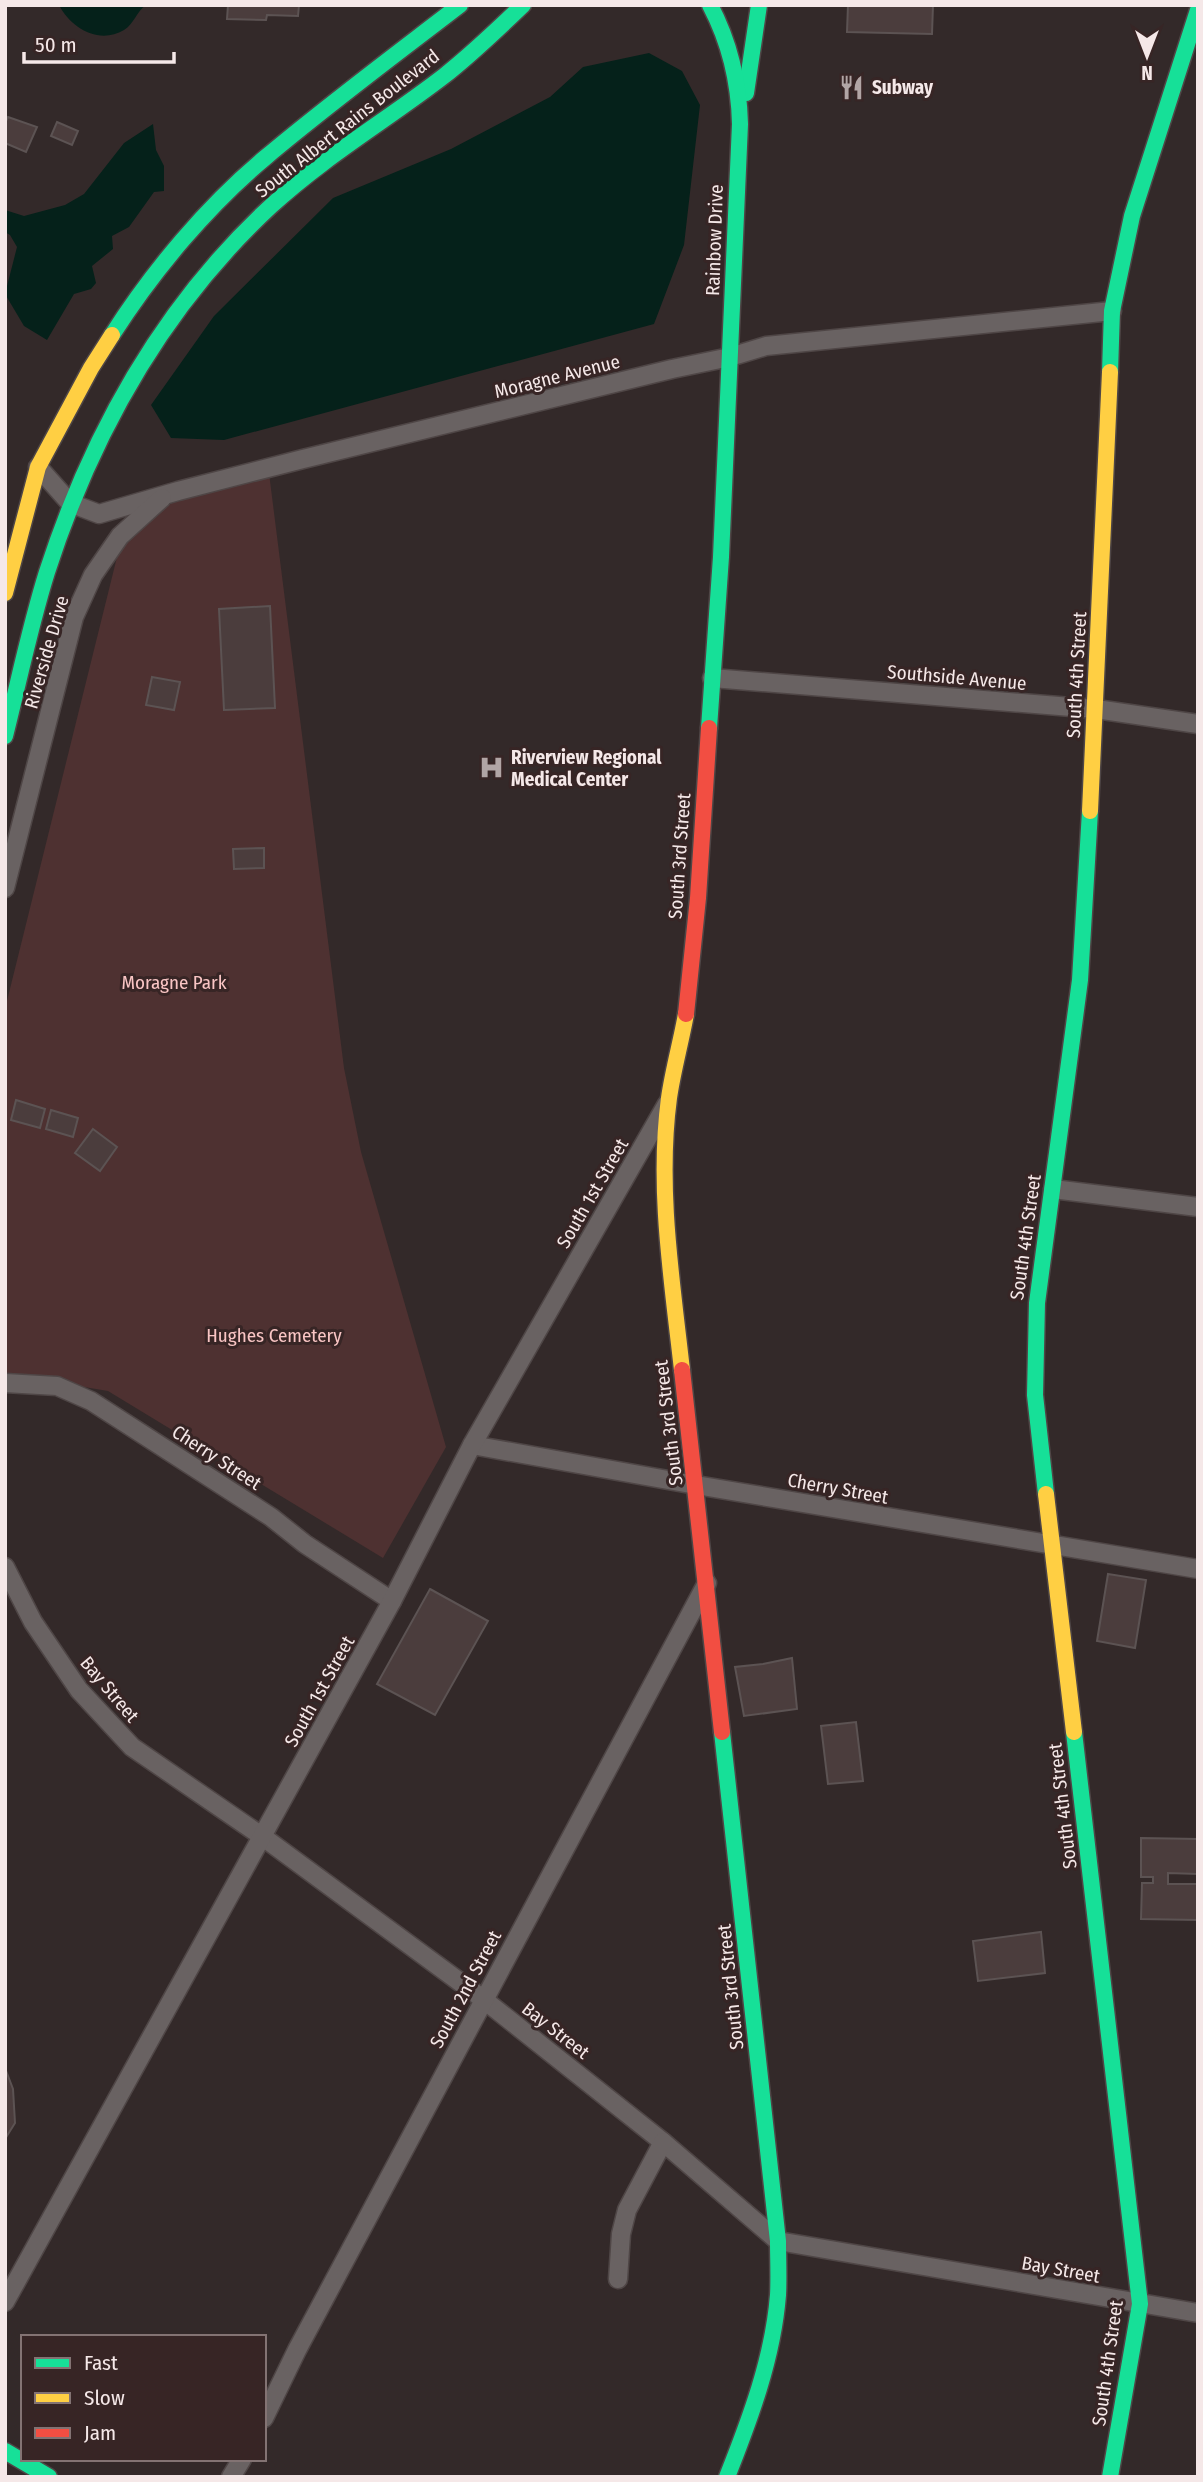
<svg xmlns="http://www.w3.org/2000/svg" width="1203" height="2482" viewBox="0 0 1203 2482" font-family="'Fira Sans Condensed',sans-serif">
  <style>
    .green { fill: #4e3131 }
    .water { fill: #05211a }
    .building { fill: #4b3d3d; stroke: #5c5353; stroke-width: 2 }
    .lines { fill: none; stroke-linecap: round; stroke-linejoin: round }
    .street-casing { stroke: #4f4646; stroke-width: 21 }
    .fast-casing { stroke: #4f4646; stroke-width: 19 }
    .slow-casing { stroke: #4f4646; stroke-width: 19 }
    .jam-casing { stroke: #4f4646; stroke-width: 19 }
    .street { stroke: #696262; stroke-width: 18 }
    .fast { stroke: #16e098; stroke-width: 16 }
    .slow { stroke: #ffcf43; stroke-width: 16 }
    .jam { stroke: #f24e42; stroke-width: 16 }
    .labels { text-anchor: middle; stroke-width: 6; stroke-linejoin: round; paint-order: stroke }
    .poi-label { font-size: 19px; font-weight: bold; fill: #f5e8e8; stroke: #372525; text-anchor: start }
    .street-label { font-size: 19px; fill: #f5e8e8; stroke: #372525 }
    .park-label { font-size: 19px; fill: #f9c5c4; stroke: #372525 }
  </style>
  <rect width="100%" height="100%" fill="#332929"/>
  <polygon class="green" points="269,473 344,1068 361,1152 446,1447 383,1558 108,1391 6,1374 5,1369 5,1009 119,549 136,530 180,496"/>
  <g class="water">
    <path d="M59,5H146C136,12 134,24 124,30C99,45 71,28 59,5Z"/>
    <polygon points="649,53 682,71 700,105 684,245 654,324 224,440 171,438 151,405 214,316 333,198 451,149 550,97 583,67"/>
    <polygon points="153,124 156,150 164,166 164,191 154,192 129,227 112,236 113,249 92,266 96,283 91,289 74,294 47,340 24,326 5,294 17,247 10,235 5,232 5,210 24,216 65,205 84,194 124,143"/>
  </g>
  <g class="building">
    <polygon points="228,5 299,5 298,16 267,15 266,20 227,19"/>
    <polygon points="848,5 933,5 932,34 847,32"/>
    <polygon points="8,117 37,127 26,152 5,143 5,123"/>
    <polygon points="57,122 78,131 72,145 51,136"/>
    <polygon points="270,606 275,708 224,710 219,609"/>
    <polygon points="152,677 180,682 174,710 146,705"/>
    <polygon points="264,848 264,868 234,869 233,849"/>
    <polygon points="16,1100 45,1109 40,1128 11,1120"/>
    <polygon points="51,1110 78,1118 73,1137 46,1129"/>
    <polygon points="93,1129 117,1147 100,1171 75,1153"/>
    <polygon points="1108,1574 1146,1580 1135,1648 1097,1641"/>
    <polygon points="430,1589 488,1621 435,1715 377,1684"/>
    <polygon points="792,1658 797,1709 744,1716 735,1667 763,1664"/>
    <polygon points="856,1722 863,1781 828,1784 821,1726"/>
    <polygon points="1141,1838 1198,1839 1198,1874 1168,1873 1168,1884 1198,1884 1198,1920 1141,1919 1142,1883 1153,1883 1153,1877 1141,1877"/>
    <polygon points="1041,1932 1045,1973 978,1981 973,1941"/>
    <polygon points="5,2068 13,2089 15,2123 5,2139"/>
  </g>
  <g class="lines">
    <defs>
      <g id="street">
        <polyline points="38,467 70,503 99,514 178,491 303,459 672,369 730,357 766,346 1112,311"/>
        <polyline points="712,678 1096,709 1198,724"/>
        <polyline points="5,888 74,617 93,575 120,536 162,498"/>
        <polyline points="1053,1189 1198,1207"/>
        <polyline points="5,1383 57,1386 91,1401 271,1517 305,1544 392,1601"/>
        <polyline points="472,1445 696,1485 1198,1569"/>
        <polyline points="5,1567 33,1622 79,1690 132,1747 263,1837 483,1999 663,2142 778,2241 1198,2313"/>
        <polyline points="618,2279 621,2234 627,2210 663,2142"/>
        <polyline points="5,2302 392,1601 472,1445 667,1104"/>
        <polyline points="264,2418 297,2350 707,1583"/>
        <polyline points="231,2477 242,2459"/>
      </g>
      <g id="fast">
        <polyline points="746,93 759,5"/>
        <path d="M112,335C153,271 207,206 266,157C329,104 395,55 460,5"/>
        <polyline points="1110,372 1112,311 1132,216 1198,10"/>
        <path d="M709,728L721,557L740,124C739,81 730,43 710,5"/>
        <path d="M5,736C19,681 30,626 47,572C92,433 163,306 271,206C324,157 387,120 444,76C472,54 497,30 523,5"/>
        <polyline points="1046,1494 1035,1395 1037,1303 1080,980 1090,811"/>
        <path d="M722,1732L778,2241C778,2259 779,2277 778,2295C773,2358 750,2419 727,2477"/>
        <polyline points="1074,1732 1140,2304 1110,2477"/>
        <polyline points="5,2451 49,2477"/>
      </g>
      <g id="slow">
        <polyline points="5,593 38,467 91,368 112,335"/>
        <polyline points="1090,811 1110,372"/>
        <path d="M682,1370C672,1280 657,1188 669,1098C673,1070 681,1042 686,1014"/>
        <polyline points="1046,1494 1074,1732"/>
      </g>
      <g id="jam">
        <polyline points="686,1014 698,898 709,728"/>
        <polyline points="682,1370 722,1732"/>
      </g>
    </defs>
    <use href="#street" class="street-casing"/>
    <use href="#fast" class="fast-casing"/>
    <use href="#slow" class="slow-casing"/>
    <use href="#jam" class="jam-casing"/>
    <use href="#street" class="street"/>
    <use href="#fast" class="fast"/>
    <use href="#slow" class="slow"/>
    <use href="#jam" class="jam"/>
  </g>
  <defs>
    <symbol id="restaurant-bare" viewBox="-9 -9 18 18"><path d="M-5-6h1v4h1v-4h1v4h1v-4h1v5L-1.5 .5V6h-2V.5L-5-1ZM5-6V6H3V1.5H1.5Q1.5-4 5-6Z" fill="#b1a5a5" stroke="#372525" stroke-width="2.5" paint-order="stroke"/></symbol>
    <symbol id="hospital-bare" viewBox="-9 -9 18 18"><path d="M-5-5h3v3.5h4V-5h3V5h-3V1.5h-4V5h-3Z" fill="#b1a5a5" stroke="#372525" stroke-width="2.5" paint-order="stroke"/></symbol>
  </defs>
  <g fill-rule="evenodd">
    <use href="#restaurant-bare" x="834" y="70" width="35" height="35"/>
    <use href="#hospital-bare" x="474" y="750" width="35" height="35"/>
  </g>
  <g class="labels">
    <g class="poi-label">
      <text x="872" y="94">Subway</text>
      <text x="511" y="764">Riverview Regional<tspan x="511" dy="22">Medical Center</tspan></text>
    </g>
    <g class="street-label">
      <text transform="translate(347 123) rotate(-38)" y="7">South Albert Rains Boulevard</text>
      <text transform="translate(714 240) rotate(-88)" y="7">Rainbow Drive</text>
      <text transform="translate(557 376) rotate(-14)" y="7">Moragne Avenue</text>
      <text transform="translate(46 652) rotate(-74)" y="7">Riverside Drive</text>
      <text transform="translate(1076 675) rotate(-87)" y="7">South 4th Street</text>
      <text transform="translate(957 677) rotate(5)" y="7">Southside Avenue</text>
      <text transform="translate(679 856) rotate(-86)" y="7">South 3rd Street</text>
      <text transform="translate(592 1193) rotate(-60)" y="7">South 1st Street</text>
      <text transform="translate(1025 1237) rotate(-82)" y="7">South 4th Street</text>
      <text transform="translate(668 1423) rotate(-97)" y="7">South 3rd Street</text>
      <text transform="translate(217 1457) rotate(33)" y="7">Cherry Street</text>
      <text transform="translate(838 1488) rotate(10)" y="7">Cherry Street</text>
      <text transform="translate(110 1689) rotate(50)" y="7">Bay Street</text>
      <text transform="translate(319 1691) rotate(-61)" y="7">South 1st Street</text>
      <text transform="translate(1062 1806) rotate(-97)" y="7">South 4th Street</text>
      <text transform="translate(730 1987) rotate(-96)" y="7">South 3rd Street</text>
      <text transform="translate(465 1989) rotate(-62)" y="7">South 2nd Street</text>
      <text transform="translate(556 2030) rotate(38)" y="7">Bay Street</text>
      <text transform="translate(1061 2269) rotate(10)" y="7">Bay Street</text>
      <text transform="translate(1107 2363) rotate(-82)" y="7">South 4th Street</text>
    </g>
    <g class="park-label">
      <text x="174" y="989">Moragne Park</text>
      <text x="274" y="1342">Hughes Cemetery</text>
    </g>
  </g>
  <rect width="1203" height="2482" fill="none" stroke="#f5e8e8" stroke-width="14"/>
  <rect x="21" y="2335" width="245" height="126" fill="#372525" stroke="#837373" stroke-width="2"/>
  <rect x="35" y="2358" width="35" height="10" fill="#16e098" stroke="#837373" stroke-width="2"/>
  <text x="84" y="2370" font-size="21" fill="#f5e8e8">Fast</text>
  <rect x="35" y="2393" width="35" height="10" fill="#ffcf43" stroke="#837373" stroke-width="2"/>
  <text x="84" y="2405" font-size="21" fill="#f5e8e8">Slow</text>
  <rect x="35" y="2428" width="35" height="10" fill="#f24e42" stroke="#837373" stroke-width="2"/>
  <text x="84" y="2440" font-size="21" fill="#f5e8e8">Jam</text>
  <g transform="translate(1147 56) rotate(180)" stroke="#372525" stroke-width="5" paint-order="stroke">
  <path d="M0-5L12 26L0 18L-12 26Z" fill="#f5e8e8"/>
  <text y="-10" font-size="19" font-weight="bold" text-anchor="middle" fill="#f5e8e8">N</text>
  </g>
  <path d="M24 52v10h150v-10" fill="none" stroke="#f5e8e8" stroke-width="3.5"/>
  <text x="35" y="52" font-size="21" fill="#f5e8e8" stroke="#372525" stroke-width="5" paint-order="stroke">50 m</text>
</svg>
